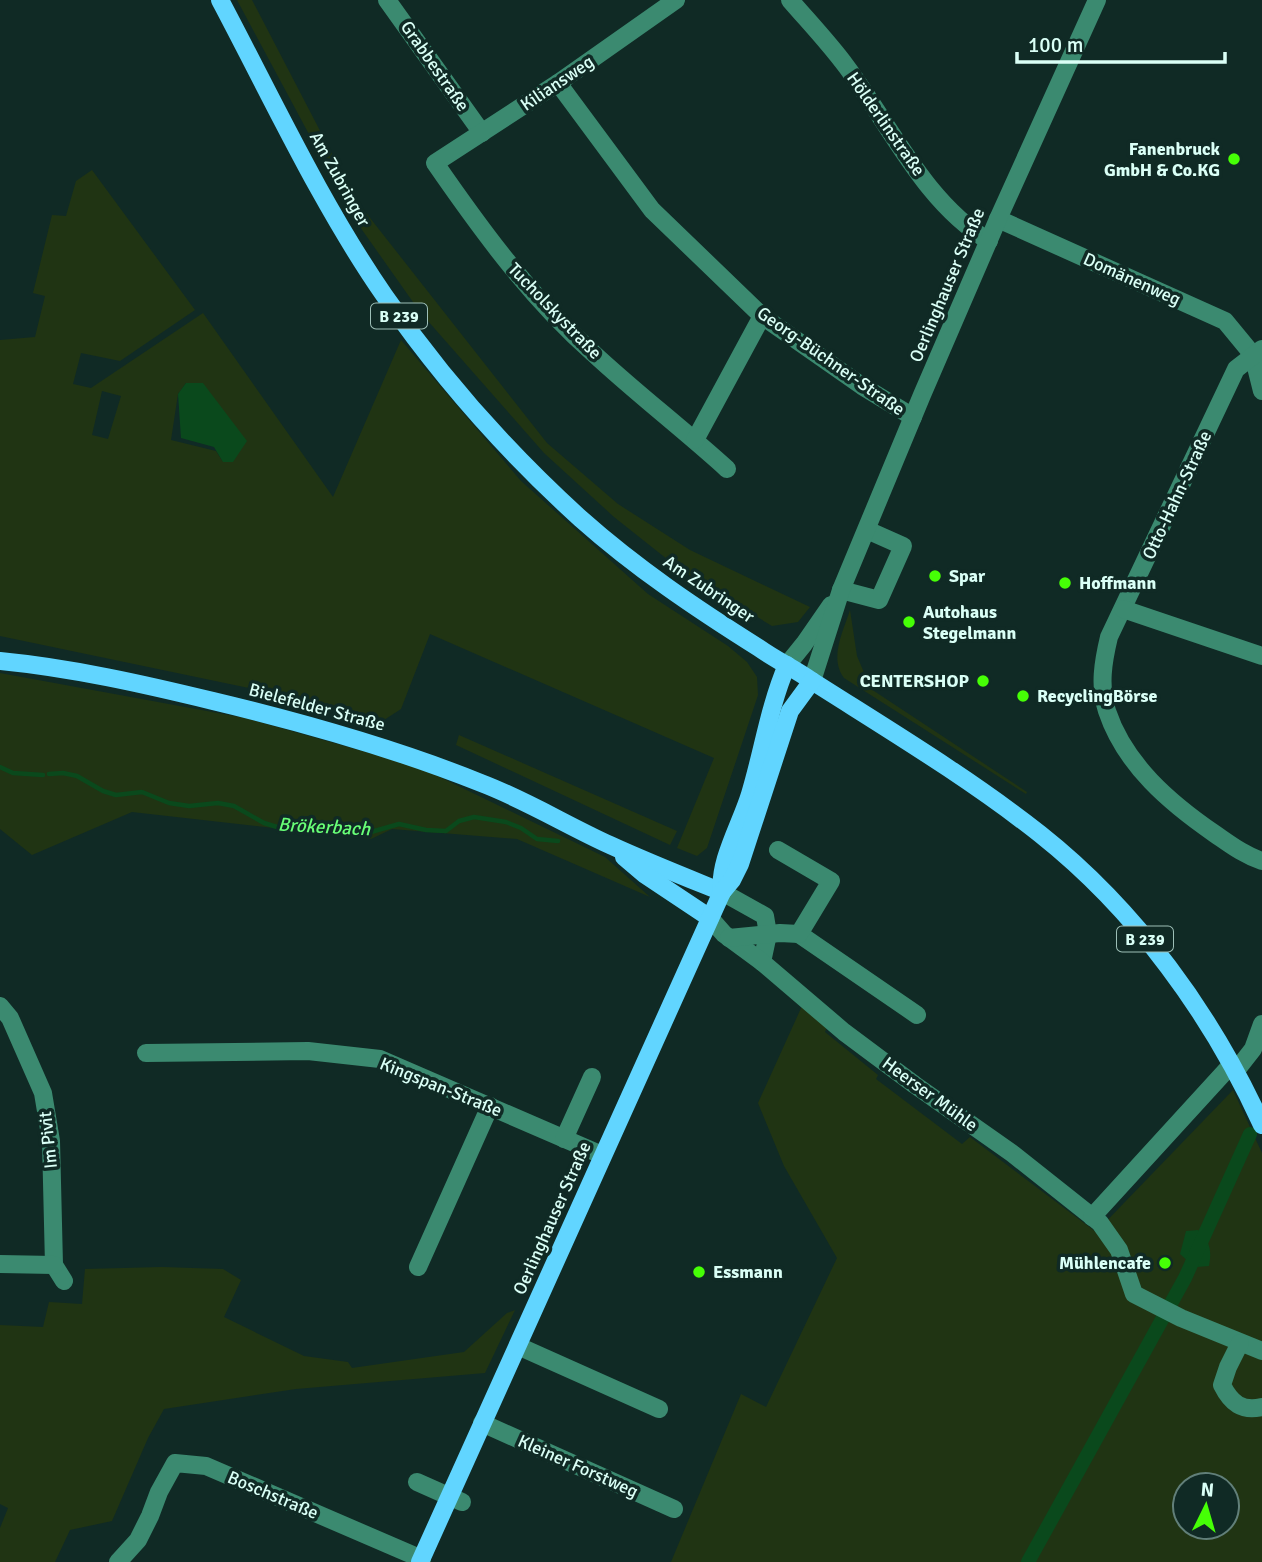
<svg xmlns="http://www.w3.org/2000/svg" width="1262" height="1562" viewBox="0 0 1262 1562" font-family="Signika,sans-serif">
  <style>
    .green { fill: #203413; fill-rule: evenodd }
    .water { fill: #0a491c }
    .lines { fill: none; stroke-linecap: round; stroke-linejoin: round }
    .stream { stroke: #0a491c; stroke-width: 4.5 }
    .canal { stroke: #0a491c; stroke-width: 14 }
    .minor { stroke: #3b8a70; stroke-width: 18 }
    .major { stroke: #61d5ff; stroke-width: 18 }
    .poi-dot { fill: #46ff06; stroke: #102a25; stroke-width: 2.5 }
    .labels { text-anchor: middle; stroke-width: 7; stroke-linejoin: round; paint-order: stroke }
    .shield { fill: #102a25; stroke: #9dbfb7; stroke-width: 2 }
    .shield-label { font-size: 16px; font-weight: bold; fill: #dafff6 }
    .street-label { font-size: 18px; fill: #dafff6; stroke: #102a25 }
    .poi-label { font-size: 18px; font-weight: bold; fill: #dafff6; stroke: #102a25; text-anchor: start }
    .water-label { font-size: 19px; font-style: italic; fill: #68ff77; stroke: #102a25 }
  </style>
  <rect width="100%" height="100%" fill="#102a25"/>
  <g class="green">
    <polygon points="237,0 252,0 356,200 347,205"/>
    <path d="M92,170L195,310L120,361L81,353L73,384L91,388L203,313L333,497L401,340L521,481L648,594L728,646L747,662L757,677L758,695L707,848L697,856L677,848L714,758L430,634L401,709L384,720L258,690L0,636V340L35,337L45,296L33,293L52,215L66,216L76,181ZM186,383L223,462L216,451L171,440L178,394ZM102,391L121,396L108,439L92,435Z"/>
    <polygon points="363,209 547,443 618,504 690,550 810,607 798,622 772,626 682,571 614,517 544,453 420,312 353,217"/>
    <path d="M850,610L857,656L871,689L1027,792L1026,794L844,678C829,658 843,632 850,610Z"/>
    <polygon points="0,673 245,718 419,767 605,857 650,897 517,839 392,829 371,839 132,812 32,855 0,829"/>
    <polygon points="459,735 677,831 670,845 456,745"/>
    <path d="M802,1006L827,1026L825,1032L878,1075L876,1079L962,1144L970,1137L1096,1232L1233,1090L1262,1153V1562H671L741,1394L766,1407L837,1258L784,1166L758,1103ZM1185,1485H1227V1527H1185Z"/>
    <polygon points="162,1267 223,1269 241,1280 224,1317 304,1356 348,1362 352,1368 464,1352 507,1313 515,1310 485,1373 296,1389 164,1409 148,1438 112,1521 70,1530 55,1562 0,1562 0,1528 8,1508 0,1504 0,1325 43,1327 49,1302 82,1304 85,1269"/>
  </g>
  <g class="water">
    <polygon points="186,383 203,383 247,441 233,462 223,462 214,447 181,438 178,394"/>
    <path d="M1198,1230C1210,1241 1212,1250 1209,1266L1197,1267L1188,1285L1179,1281L1189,1262L1180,1254L1186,1231Z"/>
  </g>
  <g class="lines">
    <g class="stream">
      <polyline points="0,767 13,773 43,775"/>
      <polyline points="49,774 63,773 77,776 103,791 116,795 142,792 169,803 189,806 218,803 234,806 264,823 277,827 371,832 399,824 426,830 446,831 459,821 474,817 506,822 521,828 537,839 558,841"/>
    </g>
    <polyline class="canal" points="1028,1562 1185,1278 1250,1134"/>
    <g class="minor">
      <polyline points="387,0 482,133"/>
      <path d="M676,0L558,83L435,163C482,231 531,298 593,353C636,393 683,429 727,469"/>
      <path d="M790,0C809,22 829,43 846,66C890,125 925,203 989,241"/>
      <polyline points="558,83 652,210 762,316 862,386 913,417"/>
      <polyline points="998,219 1225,321 1253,355 1262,391"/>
      <path d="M1262,349L1236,369L1109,637C1103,662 1099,686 1107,711C1125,765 1170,803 1215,834C1231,845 1244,855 1262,861"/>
      <polyline points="695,440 762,316"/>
      <polyline points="841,590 879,600 903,546 867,530"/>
      <polyline points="1123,609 1262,656"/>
      <polyline points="787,665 804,644 831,605"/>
      <polyline points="812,681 841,590 922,395 998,219 1097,0"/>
      <polyline points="722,892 765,916 768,934 762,962"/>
      <polyline points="710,918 724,934 762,962 844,1032 915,1085 1013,1154 1100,1223 1119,1250 1134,1294 1181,1318 1262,1351"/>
      <polyline points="799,934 917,1015"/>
      <polyline points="729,938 780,933 799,934 831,881 778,850"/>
      <polyline points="0,1006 10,1018 43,1093 51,1141 54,1265 64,1281"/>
      <polyline points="146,1053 308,1051 380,1059 602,1155"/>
      <polyline points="1235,1072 1253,1049 1262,1024"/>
      <polyline points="564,1139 592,1077"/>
      <polyline points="1092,1217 1231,1065"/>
      <polyline points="0,1264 54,1265"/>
      <polyline points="418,1267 490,1106"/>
      <path d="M1240,1343L1228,1367L1222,1385C1231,1403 1242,1412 1262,1407"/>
      <polyline points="518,1346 659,1409"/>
      <polyline points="482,1423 674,1509"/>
      <polyline points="417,1482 462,1502"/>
      <polyline points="118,1562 138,1540 150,1516 159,1492 175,1463 206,1466 422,1559"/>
    </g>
    <g class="major">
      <path d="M220,0C272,98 321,204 384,295C440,376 508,453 581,519C636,568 697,609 759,648C776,660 795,669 812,681C889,730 969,778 1040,834C1136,910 1212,1015 1262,1125"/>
      <path d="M0,661C72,668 143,684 213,701C305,723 394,748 481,783C526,800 566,825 610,845C647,862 685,877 722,892"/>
      <polyline points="624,857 644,874 710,918"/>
      <path d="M722,892C718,862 741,824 750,794C763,751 769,707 787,665"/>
      <polyline points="420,1562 722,892 732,880 740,864 790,711 812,681"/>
    </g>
  </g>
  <g class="poi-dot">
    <circle cx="1234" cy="159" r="7"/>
    <circle cx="935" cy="576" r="7"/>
    <circle cx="1065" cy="583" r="7"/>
    <circle cx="909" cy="622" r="7"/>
    <circle cx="983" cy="681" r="7"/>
    <circle cx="1023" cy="696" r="7"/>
    <circle cx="1165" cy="1263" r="7"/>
    <circle cx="699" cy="1272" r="7"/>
  </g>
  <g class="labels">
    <g class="shield">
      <rect x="371" y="303.5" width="56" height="25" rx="5"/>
      <rect x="1117" y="926.5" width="56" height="25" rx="5"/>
    </g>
    <g class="shield-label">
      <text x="399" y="322">B 239</text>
      <text x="1145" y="945">B 239</text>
    </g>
    <g class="street-label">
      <text transform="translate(435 66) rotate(55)" y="6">Grabbestraße</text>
      <text transform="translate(557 83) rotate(-34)" y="6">Kiliansweg</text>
      <text transform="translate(886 124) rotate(55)" y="6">Hölderlinstraße</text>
      <text transform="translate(340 179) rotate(61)" y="6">Am Zubringer</text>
      <text transform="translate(1132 279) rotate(24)" y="6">Domänenweg</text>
      <text transform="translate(947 285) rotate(-67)" y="6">Oerlinghauser Straße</text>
      <text transform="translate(555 311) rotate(46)" y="6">Tucholskystraße</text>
      <text transform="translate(831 361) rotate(35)" y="6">Georg-Büchner-Straße</text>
      <text transform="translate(1177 495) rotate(-65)" y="6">Otto-Hahn-Straße</text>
      <text transform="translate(709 589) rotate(34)" y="6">Am Zubringer</text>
      <text transform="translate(317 707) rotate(15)" y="6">Bielefelder Straße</text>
      <text transform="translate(441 1087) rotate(22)" y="6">Kingspan-Straße</text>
      <text transform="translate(930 1094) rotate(36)" y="6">Heerser Mühle</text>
      <text transform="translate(48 1140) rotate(-96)" y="6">Im Pivit</text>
      <text transform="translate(552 1218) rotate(-66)" y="6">Oerlinghauser Straße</text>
      <text transform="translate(578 1466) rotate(24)" y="6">Kleiner Forstweg</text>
      <text transform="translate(273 1495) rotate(23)" y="6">Boschstraße</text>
    </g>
    <g class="poi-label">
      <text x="1220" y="155" text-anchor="end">Fanenbruck<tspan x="1220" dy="21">GmbH &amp; Co.KG</tspan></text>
      <text x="949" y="582">Spar</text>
      <text x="1079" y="589">Hoffmann</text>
      <text x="923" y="618">Autohaus<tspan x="923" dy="21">Stegelmann</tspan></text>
      <text x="969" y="687" text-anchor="end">CENTERSHOP</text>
      <text x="1037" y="702">RecyclingBörse</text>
      <text x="1151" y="1269" text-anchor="end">Mühlencafe</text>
      <text x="713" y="1278">Essmann</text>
    </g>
    <g class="water-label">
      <text transform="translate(324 826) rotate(3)" y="7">Brökerbach</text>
    </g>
  </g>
  <g transform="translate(1206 1506) rotate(5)"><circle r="33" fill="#102a25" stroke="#617f79" stroke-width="2"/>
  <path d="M0-5L12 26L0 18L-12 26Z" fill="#46ff06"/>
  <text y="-10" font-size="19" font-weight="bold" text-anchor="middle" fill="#dafff6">N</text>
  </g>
  <path d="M1017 52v10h208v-10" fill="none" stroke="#dafff6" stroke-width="3.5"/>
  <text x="1028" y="52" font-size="21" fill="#dafff6" stroke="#102a25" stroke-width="5" paint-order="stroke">100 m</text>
</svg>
